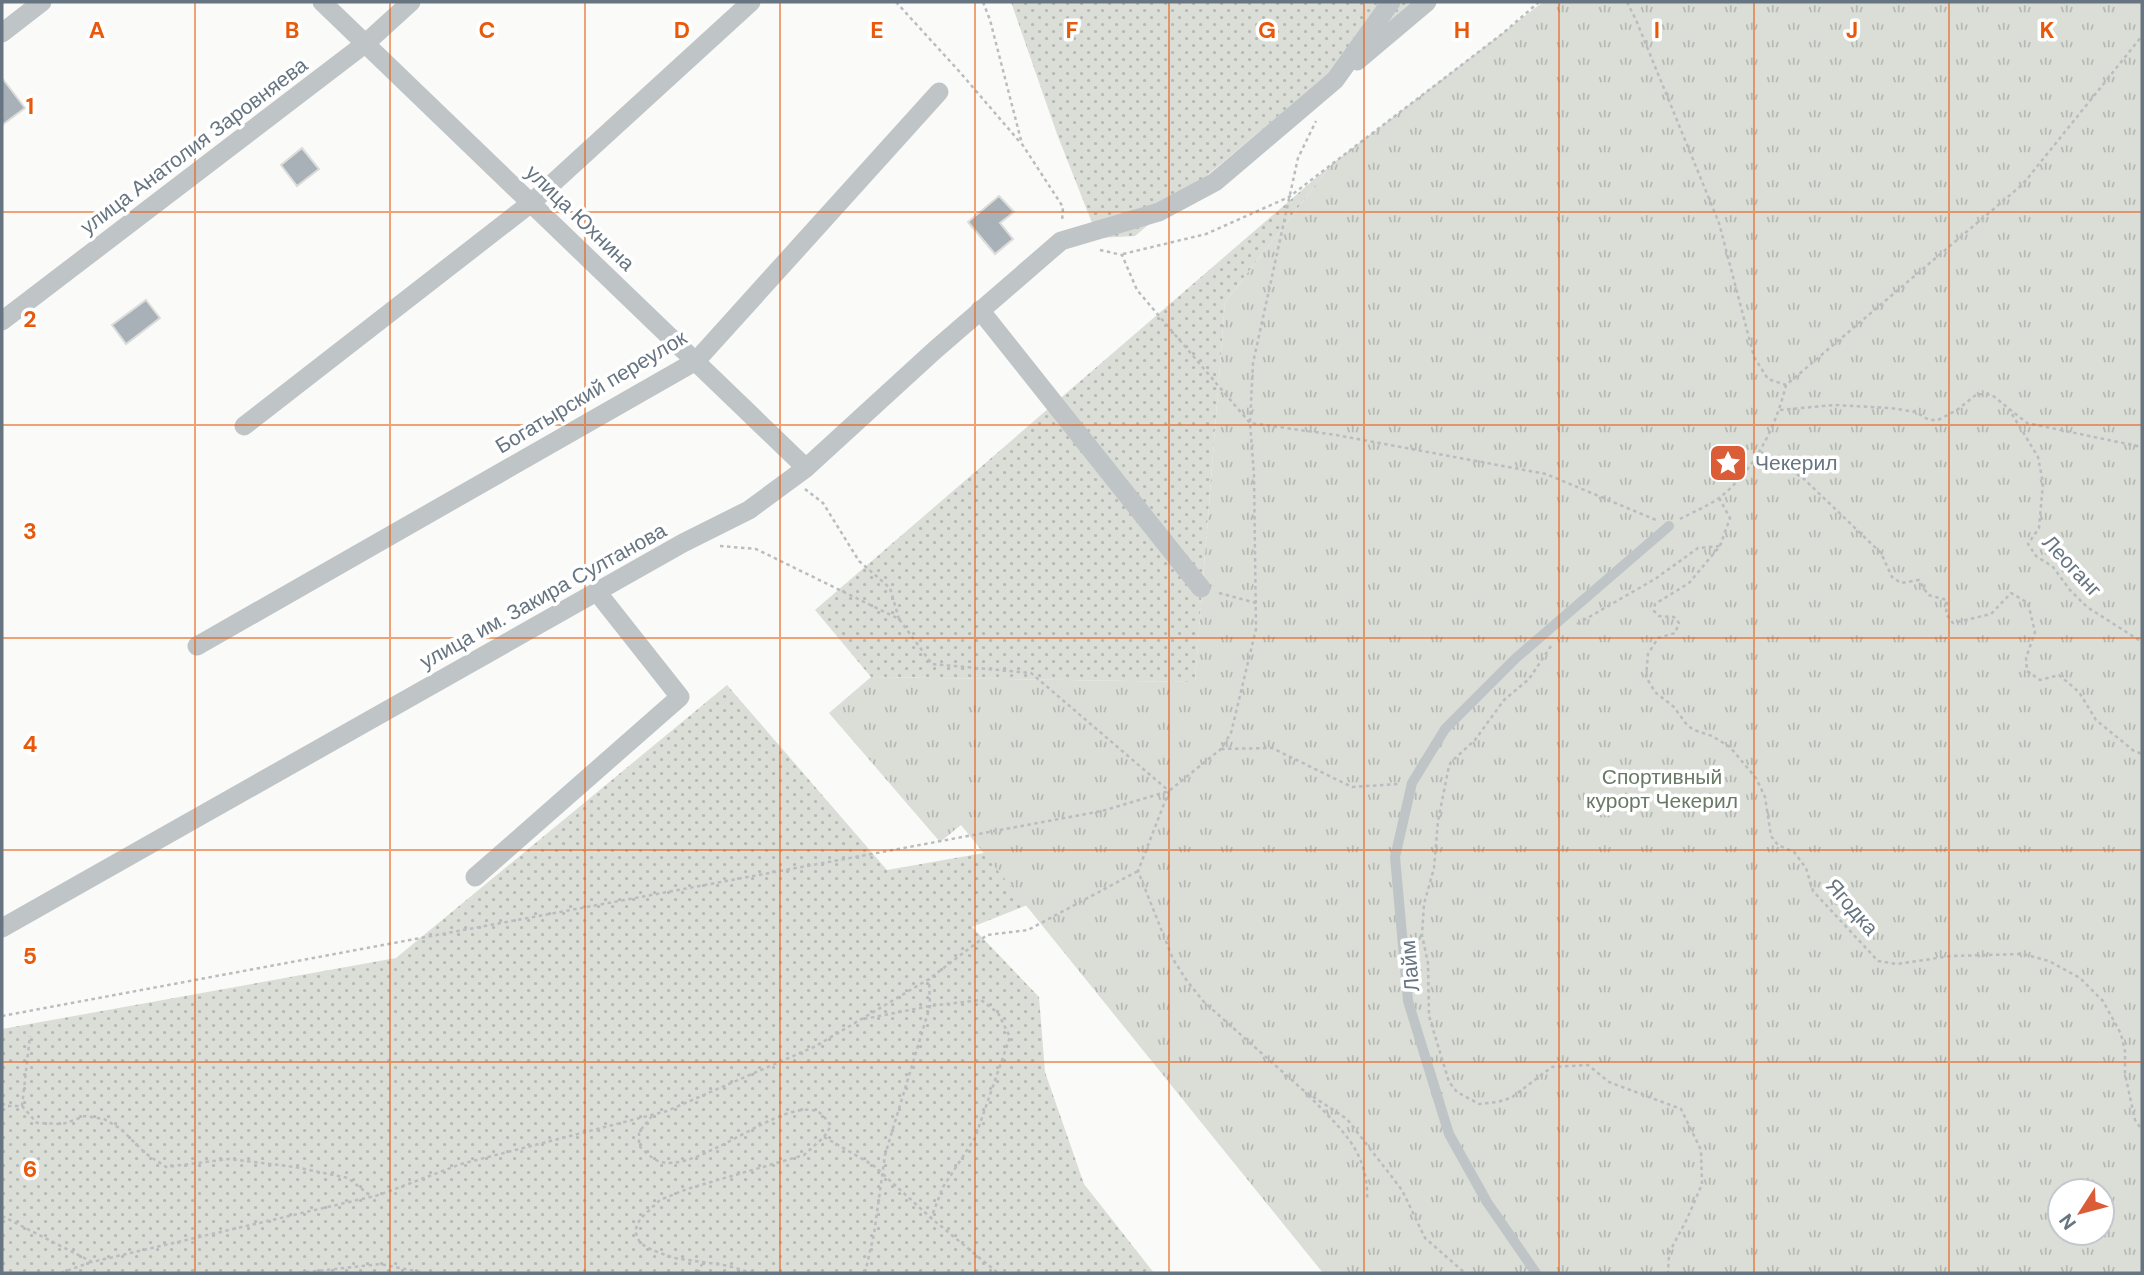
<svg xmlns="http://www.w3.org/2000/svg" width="2144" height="1275" viewBox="0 0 2144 1275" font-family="'DM Sans',sans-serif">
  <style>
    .grass { fill: url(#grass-dots) }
    .park { fill: url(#park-tufts); fill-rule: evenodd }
    .building { fill: #a8b1b7; stroke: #dcdcda; stroke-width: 2 }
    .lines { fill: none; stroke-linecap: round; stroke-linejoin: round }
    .path { stroke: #babdc0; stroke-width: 2.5; stroke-dasharray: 3.5 3.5; stroke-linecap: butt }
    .lane { stroke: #bfc4c7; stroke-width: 10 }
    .street { stroke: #bfc4c7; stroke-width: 19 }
    .grid { fill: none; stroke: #e8590c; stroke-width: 2; stroke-opacity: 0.55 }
    .labels { text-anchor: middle; stroke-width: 7; stroke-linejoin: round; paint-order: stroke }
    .street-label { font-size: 21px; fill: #667581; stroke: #fff }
    .poi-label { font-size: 21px; fill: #667581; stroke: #fff; text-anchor: start }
    .park-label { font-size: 21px; fill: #687a65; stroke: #fff }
    .grid-label { font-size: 23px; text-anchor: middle; font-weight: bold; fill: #e8590c; stroke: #fff; stroke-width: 7; stroke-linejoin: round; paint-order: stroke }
  </style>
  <defs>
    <pattern id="grass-dots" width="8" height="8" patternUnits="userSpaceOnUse" patternTransform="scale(1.75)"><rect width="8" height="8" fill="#daded7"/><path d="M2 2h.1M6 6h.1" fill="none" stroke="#b5b9b4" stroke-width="1.8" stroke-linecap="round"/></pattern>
    <pattern id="park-tufts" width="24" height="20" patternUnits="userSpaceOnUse" patternTransform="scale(1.75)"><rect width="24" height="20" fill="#daded7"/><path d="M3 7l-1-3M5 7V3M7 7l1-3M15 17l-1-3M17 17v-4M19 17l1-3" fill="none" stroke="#b5b9b4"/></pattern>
  </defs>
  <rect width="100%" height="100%" fill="#fafaf8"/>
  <g class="grass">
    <polygon points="1011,2 1414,2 1135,236 1098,238 1057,134"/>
    <polygon points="1332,164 1225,302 1195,682 871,677 815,610"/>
    <polygon points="727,685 887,870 1091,834 1111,872 972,927 1039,997 1045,1072 1084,1184 1154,1273 2,1273 2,1029 396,958"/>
  </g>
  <path class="park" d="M1543,2H2142V1273H1323L961,825L940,842L829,713L871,677L1195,682L1225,302L1332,164ZM2060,1191H2102V1233H2060Z"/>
  <g class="building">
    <polygon points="2,78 25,108 2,125"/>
    <polygon points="302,148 319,169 297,186 281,165"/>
    <polygon points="999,196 1014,212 1000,223 1013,239 995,254 968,222"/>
    <polygon points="146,300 160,318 126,344 112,325"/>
  </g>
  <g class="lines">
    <g class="path">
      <polyline points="896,2 958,70 1019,141"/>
      <polyline points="983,2 990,20 1022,144 1063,207 1062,222"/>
      <polyline points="1627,2 1636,20 1719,223 1754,357 1768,379 1786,385"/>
      <polyline points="1100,250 1122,255 1137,290 1250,423 1336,435 1546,474 1656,520"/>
      <polyline points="1123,254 1206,234 1289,197 1502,34 1539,2"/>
      <polyline points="1780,410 1834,405 1890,408 1916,412 1929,420 1938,420 1957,410 1977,394 1992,395 2027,423 2142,447"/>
      <polyline points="2012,414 2038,457 2043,483 2039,528 2028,544 2036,556 2053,567 2070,590 2087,607 2142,642"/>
      <polyline points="1761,452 1803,478 1881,553 1892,577 1901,583 1919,580 1928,595 1947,600 1946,614 1953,623 1991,614 2011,593 2028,603 2035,632 2026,658 2027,671 2040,680 2059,675 2079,692 2096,720 2134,751 2142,754"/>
      <polyline points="805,489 823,503 859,561 890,588 899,619"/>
      <polyline points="1719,498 1730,518 1720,546 1689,583 1655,604 1654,611 1659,616 1674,617 1679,623 1675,633 1658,638 1648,654 1646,677 1655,692 1674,707 1687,725 1694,730 1712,736 1730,747 1756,778 1765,797 1771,836 1778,845 1794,852 1806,868 1813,891 1878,961 1897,964 1951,956 2023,954 2049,961 2080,978 2103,1001 2121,1034 2125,1051 2125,1074 2135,1120 2142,1130"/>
      <path d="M1680,519C1693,512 1708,506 1719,498C1754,471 1776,427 1786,385L2023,184L2142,36"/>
      <polyline points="720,546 756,549 899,619 932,664 1031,673 1169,791"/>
      <polyline points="1219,593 1256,603"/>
      <polyline points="1577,624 1655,579 1698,548 1720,546"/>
      <polyline points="1551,646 1529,679 1504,700 1475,740 1451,762 1449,766 1438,821 1434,868 1424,904 1422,935 1428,963 1429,1016 1449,1082 1457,1092 1479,1104 1497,1102 1511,1098 1552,1067 1588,1065 1609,1082 1681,1109 1701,1150 1702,1184 1687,1219 1669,1253 1668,1273"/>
      <polyline points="1221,749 1272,748 1352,787 1398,784"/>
      <polyline points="1169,791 1138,871 1173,959 1187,981 1204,1002 1303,1090 1347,1119 1402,1190 1425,1238 1465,1273"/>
      <polyline points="2,1016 1102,811 1169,791 1221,749 1231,733 1256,629 1254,475 1250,423 1253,363 1298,158 1316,121"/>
      <polyline points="864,1019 930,1006 981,1000 998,1013 1010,1037 975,1138 943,1187 931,1218"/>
      <path d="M1308,1095C1340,1128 1369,1151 1367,1200"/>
      <polyline points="2,1103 6,1106 22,1106 37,1123 63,1124 85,1116 104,1119 121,1129 145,1153 166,1167 229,1159 295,1167 348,1178 372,1197"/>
      <polyline points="22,1106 30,1036"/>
      <path d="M652,1116L639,1132V1146C644,1150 650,1157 656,1160C694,1180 785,1092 820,1113C824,1116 828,1122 831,1126L824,1137L804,1155L687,1189L660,1200L640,1219L635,1231L640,1243L652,1250L674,1258L729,1266L752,1273"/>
      <polyline points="824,1137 873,1165 931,1218 998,1273"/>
      <polyline points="2,1216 92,1262 379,1195 461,1164 667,1111 816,1046 929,979 987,935 1028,930 1138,871"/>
      <polyline points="61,1273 91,1262"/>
      <polyline points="299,1273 380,1264 425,1273"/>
      <polyline points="698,1273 702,1264"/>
      <polyline points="865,1273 874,1234 885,1155 930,1006 929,979"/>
    </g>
    <polyline class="lane" points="1536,1273 1487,1202 1449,1134 1408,1001 1395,857 1412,783 1445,729 1516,658 1669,526"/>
    <g class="street">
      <polyline points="322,2 806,468"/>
      <polyline points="2,33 42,2"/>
      <polyline points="1357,61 1427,2"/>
      <polyline points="980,310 1201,588"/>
      <polyline points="2,321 366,43 411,2"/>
      <polyline points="244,426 531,203 751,2"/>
      <polyline points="197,646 696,361 939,92"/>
      <polyline points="475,877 680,697 597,592"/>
      <polyline points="2,928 683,543 749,510 806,468 935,350 1061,241 1159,212 1215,182 1335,80 1391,2"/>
    </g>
  </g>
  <path class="grid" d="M195,2V1273M390,2V1273M585,2V1273M780,2V1273M975,2V1273M1169,2V1273M1364,2V1273M1559,2V1273M1754,2V1273M1949,2V1273M2,212H2142M2,425H2142M2,638H2142M2,850H2142M2,1062H2142"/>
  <defs>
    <symbol id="sight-square" viewBox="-11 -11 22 22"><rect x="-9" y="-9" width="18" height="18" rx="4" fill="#db5d37" stroke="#fff"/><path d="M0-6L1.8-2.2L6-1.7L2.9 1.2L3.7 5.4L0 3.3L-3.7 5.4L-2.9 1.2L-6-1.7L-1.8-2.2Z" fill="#fff"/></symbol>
  </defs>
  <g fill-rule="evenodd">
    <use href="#sight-square" x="1706" y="441" width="44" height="44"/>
  </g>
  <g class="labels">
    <g class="street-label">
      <text transform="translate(194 146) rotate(-37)" y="7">улица Анатолия Заровняева</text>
      <text transform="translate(580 218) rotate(44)" y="7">улица Юхнина</text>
      <text transform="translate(591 392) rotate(-31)" y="7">Богатырский переулок</text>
      <text transform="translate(2072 566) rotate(47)" y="7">Леоганг</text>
      <text transform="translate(543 596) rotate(-29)" y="7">улица им. Закира Султанова</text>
      <text transform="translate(1852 907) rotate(49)" y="7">Ягодка</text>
      <text transform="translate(1410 966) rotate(-95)" y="7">Лайм</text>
    </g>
    <g class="poi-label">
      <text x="1755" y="470">Чекерил</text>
    </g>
    <g class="park-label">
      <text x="1662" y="784">Спортивный<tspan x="1662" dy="24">курорт Чекерил</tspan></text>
    </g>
  </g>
  <g class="grid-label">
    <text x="97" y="38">A</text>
    <text x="292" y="38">B</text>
    <text x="487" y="38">C</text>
    <text x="682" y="38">D</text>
    <text x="877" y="38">E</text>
    <text x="1072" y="38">F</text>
    <text x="1267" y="38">G</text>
    <text x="1462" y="38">H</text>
    <text x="1657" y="38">I</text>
    <text x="1852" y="38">J</text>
    <text x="2047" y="38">K</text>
    <text x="30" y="114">1</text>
    <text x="30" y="327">2</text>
    <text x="30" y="539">3</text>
    <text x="30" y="752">4</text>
    <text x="30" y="964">5</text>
    <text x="30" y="1177">6</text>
  </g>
  <rect width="2144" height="1275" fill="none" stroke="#667581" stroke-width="7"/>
  <g transform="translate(2081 1212) rotate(234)"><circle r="33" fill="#ffffff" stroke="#c2c8cd" stroke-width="2"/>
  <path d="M0-5L12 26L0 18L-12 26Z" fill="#db5d37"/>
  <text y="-10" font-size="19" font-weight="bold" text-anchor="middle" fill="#667581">N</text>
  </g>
</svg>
